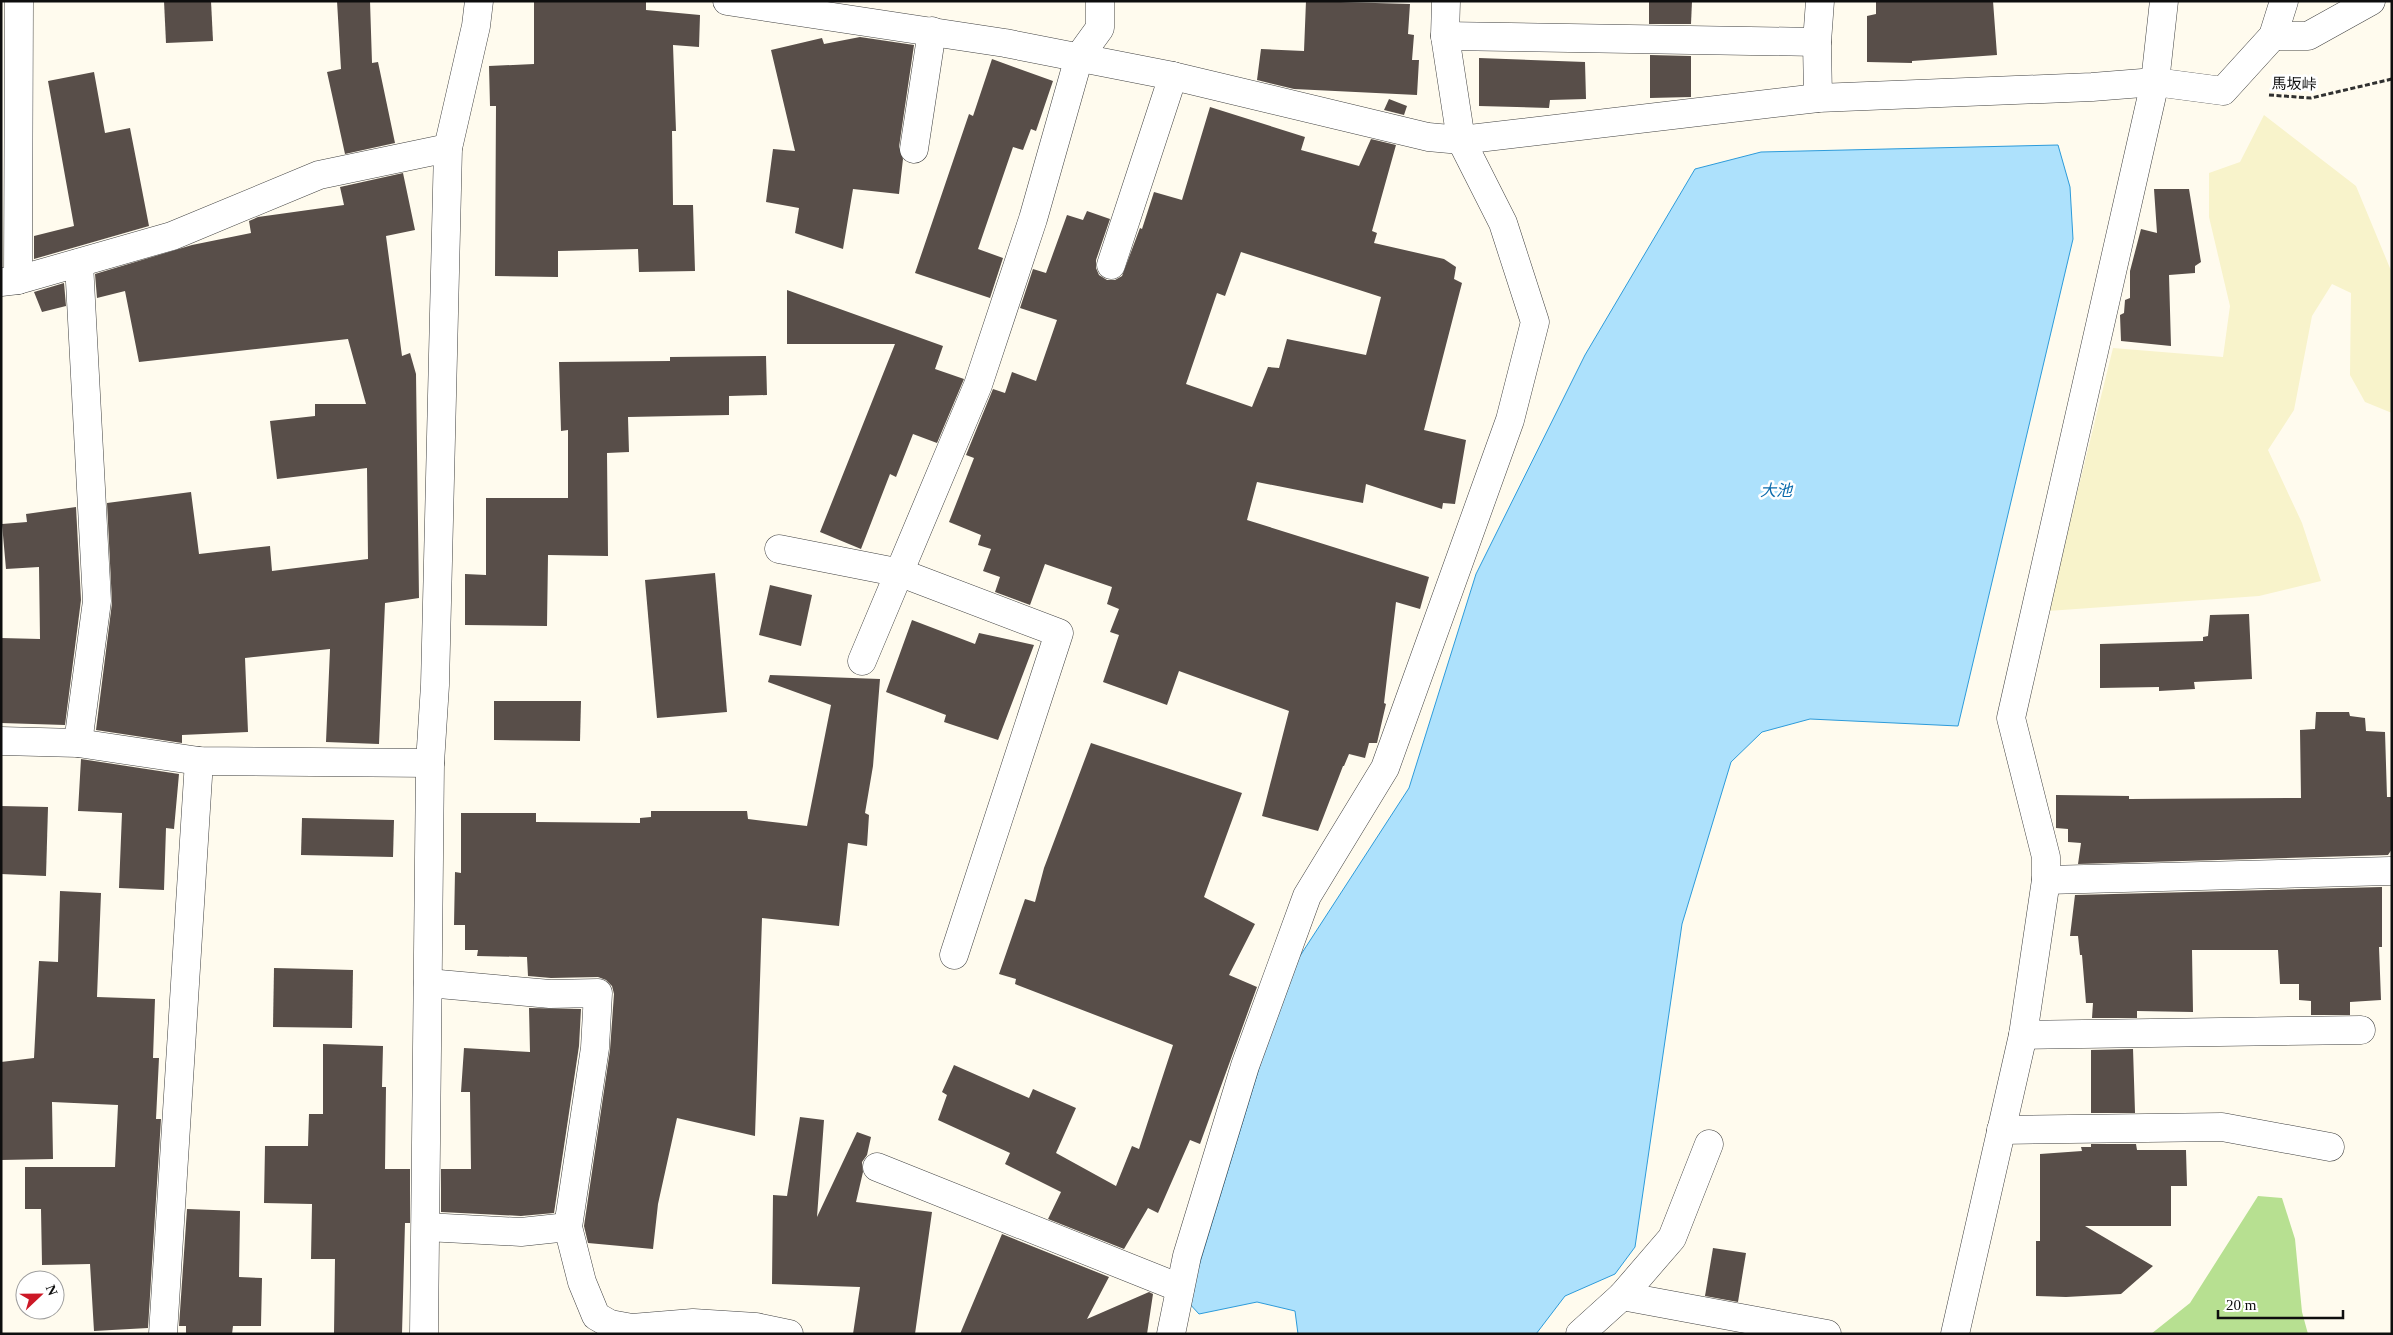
<svg xmlns="http://www.w3.org/2000/svg" width="2393" height="1335" viewBox="0 0 2393 1335" font-family="'Times New Roman','Noto Sans JP',serif">
  <style>
    .farmland { fill: #f8f3cb }
    .forest { fill: #b7e091 }
    .water { fill: #ade1fc; stroke: #2d9bda }
    .building { fill: #584e49; fill-rule: evenodd }
    .lines { fill: none; stroke-linecap: round; stroke-linejoin: round }
    .minor-casing { stroke: #414141; stroke-width: 29 }
    .path { stroke: #303030; stroke-width: 3; stroke-dasharray: 5 2.5; stroke-linecap: butt }
    .minor { stroke: #fff; stroke-width: 28 }
    .labels { text-anchor: middle; stroke-width: 5; stroke-linejoin: round; paint-order: stroke }
    .street-label { font-size: 15px; fill: #0e0e0e; stroke: #fff }
    .water-label { font-size: 16px; font-style: italic; fill: #0a6bac; stroke: #fff }
  </style>
  <rect width="100%" height="100%" fill="#fffbee"/>
  <polygon class="farmland" points="2264,115 2356,186 2392,273 2392,413 2365,402 2350,375 2351,293 2332,284 2312,316 2294,410 2268,450 2302,523 2321,581 2259,596 2048,611 2113,348 2223,357 2230,306 2209,217 2209,173 2240,162"/>
  <polygon class="forest" points="2258,1196 2282,1198 2295,1239 2302,1312 2308,1334 2151,1334 2190,1303"/>
  <polygon class="water" points="2058,145 2070,187 2073,239 1958,726 1810,719 1762,732 1731,762 1682,924 1635,1247 1615,1274 1565,1296 1536,1334 1298,1334 1295,1311 1257,1302 1199,1314 1188,1302 1287,976 1409,788 1476,574 1585,355 1695,169 1761,152"/>
  <g class="building">
    <polygon points="164,1 211,1 213,41 166,43"/>
    <polygon points="337,1 370,1 372,63 378,62 395,143 345,154 327,72 341,69"/>
    <polygon points="534,1 646,1 646,10 700,15 699,47 673,45 676,131 672,131 673,205 693,205 695,271 639,272 638,249 558,251 558,277 495,276 496,106 490,106 489,66 534,64"/>
    <polygon points="1306,1 1410,4 1408,34 1414,35 1412,60 1419,60 1417,95 1294,89 1257,80 1261,49 1304,51"/>
    <polygon points="1649,1 1692,1 1691,24 1649,24"/>
    <polygon points="1876,1 1993,1 1997,55 1912,61 1912,63 1867,62 1867,16 1876,14"/>
    <polygon points="860,37 914,45 899,147 903,159 899,194 853,189 843,249 795,233 799,208 766,202 773,149 795,151 771,50 822,38 824,44"/>
    <polygon points="1650,55 1691,56 1691,97 1650,98"/>
    <polygon points="1479,58 1585,62 1586,99 1550,100 1549,108 1479,106"/>
    <polygon points="992,59 1053,81 1036,131 1031,129 1023,150 1013,147 978,249 1003,258 990,298 915,273 969,114 973,116"/>
    <polygon points="94,72 105,133 130,128 149,226 34,259 34,236 74,226 48,81"/>
    <polygon points="1389,99 1407,106 1404,115 1384,110"/>
    <path d="M1210,107L1305,137L1301,150L1359,166L1371,139L1396,145L1372,231L1377,233L1374,243L1444,259L1456,267L1454,279L1462,283L1424,430L1466,440L1455,504L1443,503L1442,509L1366,484L1363,503L1257,482L1247,520L1429,577L1420,609L1396,602L1384,703L1386,704L1377,743H1369L1365,758L1349,754L1344,766H1343L1318,831L1262,816L1289,711L1179,671L1167,705L1103,682L1119,635L1110,632L1119,609L1107,604L1112,587L1045,564L1030,605L995,592L1000,577L983,571L991,549L978,545L981,535L949,522L974,458L966,455L993,389L1005,393L1012,372L1036,381L1057,320L1020,308L1033,269L1046,273L1067,215L1083,220L1087,211L1110,219L1096,260V268L1099,275L1107,280H1115L1122,276L1140,228L1142,229L1154,192L1182,200ZM1241,252L1381,297L1366,355L1287,339L1279,368L1268,367L1252,407L1186,384L1217,293L1225,296Z"/>
    <polygon points="403,173 415,230 386,236 402,356 410,353 416,374 419,598 385,603 379,744 326,742 330,649 245,658 248,732 182,735 182,743 96,730 112,603 107,503 191,492 199,554 270,546 272,571 368,559 367,468 277,479 270,421 315,416 315,404 366,404 348,339 139,362 125,291 97,298 95,274 192,245 251,233 249,221 258,217 344,205 340,187"/>
    <polygon points="2154,189 2189,189 2201,262 2195,266 2195,273 2169,275 2171,346 2121,341 2120,315 2124,313 2125,300 2130,298 2130,271 2141,229 2157,233"/>
    <polygon points="64,283 66,306 42,312 34,292"/>
    <polygon points="787,290 943,346 935,369 964,379 937,443 913,434 896,477 890,474 861,549 820,532 895,344 787,344"/>
    <polygon points="766,356 767,395 729,396 729,415 628,417 629,452 607,453 608,556 548,555 547,626 465,625 465,574 486,575 486,498 568,498 568,430 561,431 559,362 670,361 670,357"/>
    <polygon points="76,507 81,600 65,725 1,723 1,638 40,639 39,567 6,569 2,524 27,522 26,514"/>
    <polygon points="715,573 727,712 657,718 645,580"/>
    <polygon points="770,585 812,595 801,646 759,635"/>
    <polygon points="2249,614 2252,679 2194,682 2195,689 2159,691 2159,687 2100,688 2100,644 2203,641 2203,637 2208,636 2210,615"/>
    <polygon points="912,620 975,644 979,633 1034,645 998,740 944,722 946,715 886,692"/>
    <polygon points="770,675 880,679 873,766 865,813 869,815 867,846 848,843 839,926 762,918 755,1136 677,1118 658,1204 653,1249 588,1243 584,1226 610,1050 614,994 612,986 606,980 598,977 551,978 528,976 527,957 477,956 478,950 465,950 465,925 454,925 455,872 461,873 461,813 536,813 536,822 640,823 640,818 651,817 651,811 747,811 748,819 807,826 831,705 768,682"/>
    <polygon points="494,701 581,701 580,741 494,740"/>
    <polygon points="2316,712 2349,712 2350,716 2365,718 2366,731 2385,732 2387,797 2392,797 2392,849 2388,855 2078,864 2081,843 2068,842 2068,829 2056,828 2056,795 2129,796 2129,799 2301,798 2300,730 2315,729"/>
    <polygon points="1091,743 1242,793 1204,897 1255,924 1229,975 1257,987 1200,1144 1190,1140 1158,1213 1148,1208 1124,1249 1048,1219 1061,1192 1005,1164 1010,1153 938,1120 947,1095 942,1092 954,1065 1029,1098 1033,1089 1076,1108 1056,1153 1116,1186 1132,1146 1139,1149 1173,1045 1015,984 1016,979 999,974 1025,899 1035,902 1044,868"/>
    <polygon points="81,759 179,774 174,829 166,828 164,890 119,888 122,813 78,811"/>
    <polygon points="1,806 48,807 46,876 1,874"/>
    <polygon points="302,818 394,820 393,857 301,855"/>
    <polygon points="2382,887 2382,947 2379,947 2381,1000 2350,1002 2350,1015 2311,1015 2311,1001 2299,1000 2299,984 2280,984 2278,950 2192,950 2193,1012 2137,1011 2137,1018 2092,1018 2093,1003 2086,1003 2082,955 2080,955 2078,936 2070,936 2075,895"/>
    <polygon points="60,891 101,893 97,997 155,999 153,1058 159,1058 156,1119 161,1119 148,1328 94,1331 90,1264 42,1265 41,1209 25,1209 25,1167 115,1167 118,1105 52,1102 53,1159 1,1160 1,1062 34,1058 39,961 58,962"/>
    <polygon points="274,968 353,970 352,1028 273,1027"/>
    <polygon points="529,1008 581,1009 579,1046 554,1213 521,1216 441,1212 441,1169 471,1169 470,1092 461,1092 464,1048 530,1052"/>
    <polygon points="323,1044 383,1046 382,1087 386,1087 385,1169 410,1169 410,1223 405,1223 402,1334 334,1334 335,1259 311,1259 312,1204 264,1203 265,1146 308,1146 309,1114 323,1114"/>
    <polygon points="2133,1049 2135,1113 2091,1113 2091,1050"/>
    <polygon points="800,1117 824,1120 817,1217 857,1132 871,1137 867,1155 862,1162 863,1172 856,1202 932,1212 915,1334 853,1334 860,1287 772,1284 773,1195 787,1196"/>
    <polygon points="2091,1144 2136,1144 2137,1150 2186,1150 2187,1186 2171,1186 2171,1226 2085,1226 2153,1266 2121,1294 2066,1297 2036,1296 2036,1241 2040,1241 2040,1154 2082,1151 2081,1147 2091,1147"/>
    <polygon points="187,1209 240,1211 239,1277 262,1278 261,1326 233,1326 232,1334 186,1334 186,1326 179,1326"/>
    <polygon points="1002,1234 1109,1277 1087,1319 1149,1292 1153,1294 1147,1334 960,1334"/>
    <polygon points="1713,1248 1746,1253 1738,1302 1705,1296"/>
  </g>
  <g class="lines">
    <defs>
      <g id="minor">
        <polyline points="727,1 1005,43 1173,76 1428,137 1461,140 1818,98 2092,87 2155,82 2223,91 2273,36 2284,1"/>
        <polyline points="1445,36 1817,42"/>
        <polyline points="2273,36 2308,36 2371,1"/>
        <polyline points="1818,98 1817,42 1820,1"/>
        <polyline points="914,149 932,31"/>
        <polyline points="1111,265 1173,76"/>
        <polyline points="18,280 19,1"/>
        <polyline points="1,282 18,280 172,236 319,175 448,148"/>
        <polyline points="779,549 901,573 1059,633 954,955"/>
        <polyline points="862,661 978,385 1033,219 1079,57 1100,28 1100,1"/>
        <polyline points="1,741 78,743 199,761 430,763"/>
        <polyline points="78,743 97,601 79,263"/>
        <polyline points="2046,880 2390,871"/>
        <polyline points="428,983 550,994 598,993 595,1048 568,1227 582,1282 596,1316 610,1324 632,1328 693,1323 756,1327 789,1334"/>
        <polyline points="2023,1035 2361,1030"/>
        <polyline points="2001,1130 2222,1127 2330,1147"/>
        <polyline points="877,1167 1180,1288"/>
        <polyline points="426,1227 521,1232 568,1227"/>
        <polyline points="1622,1296 1827,1334"/>
        <polyline points="163,1334 199,761"/>
        <polyline points="424,1334 430,763 435,685 448,148 476,26 479,1"/>
        <polyline points="1171,1334 1187,1256 1245,1066 1307,896 1385,768 1510,420 1535,322 1503,223 1461,140 1445,36 1446,1"/>
        <polyline points="1580,1334 1622,1296 1672,1238 1709,1144"/>
        <polyline points="1955,1334 2023,1035 2046,880 2046,857 2011,718 2155,82 2164,1"/>
      </g>
    </defs>
    <use href="#minor" class="minor-casing"/>
    <polyline class="path" points="2269,95 2311,98 2392,79"/>
    <use href="#minor" class="minor"/>
  </g>
  <g class="labels">
    <g class="street-label">
      <text transform="translate(2294 84) rotate(1)" y="5">馬坂峠</text>
    </g>
    <g class="water-label">
      <text x="1776" y="496">大池</text>
    </g>
  </g>
  <rect width="2393" height="1335" fill="none" stroke="#0e0e0e" stroke-width="5"/>
  <g transform="translate(40 1295) rotate(68)"><circle r="24" fill="#ffffff" stroke="#9f9f9f"/>
  <path d="M0-4L9 19L0 12L-9 19Z" fill="#cc1826"/>
  <text y="-8" font-size="14" font-weight="bold" text-anchor="middle" fill="#0e0e0e">N</text>
  </g>
  <path d="M2218 1310v8h125v-8" fill="none" stroke="#0e0e0e" stroke-width="2.5"/>
  <text x="2226" y="1310" font-size="15" fill="#0e0e0e" stroke="#ffffff" stroke-width="4" paint-order="stroke">20 m</text>
</svg>
